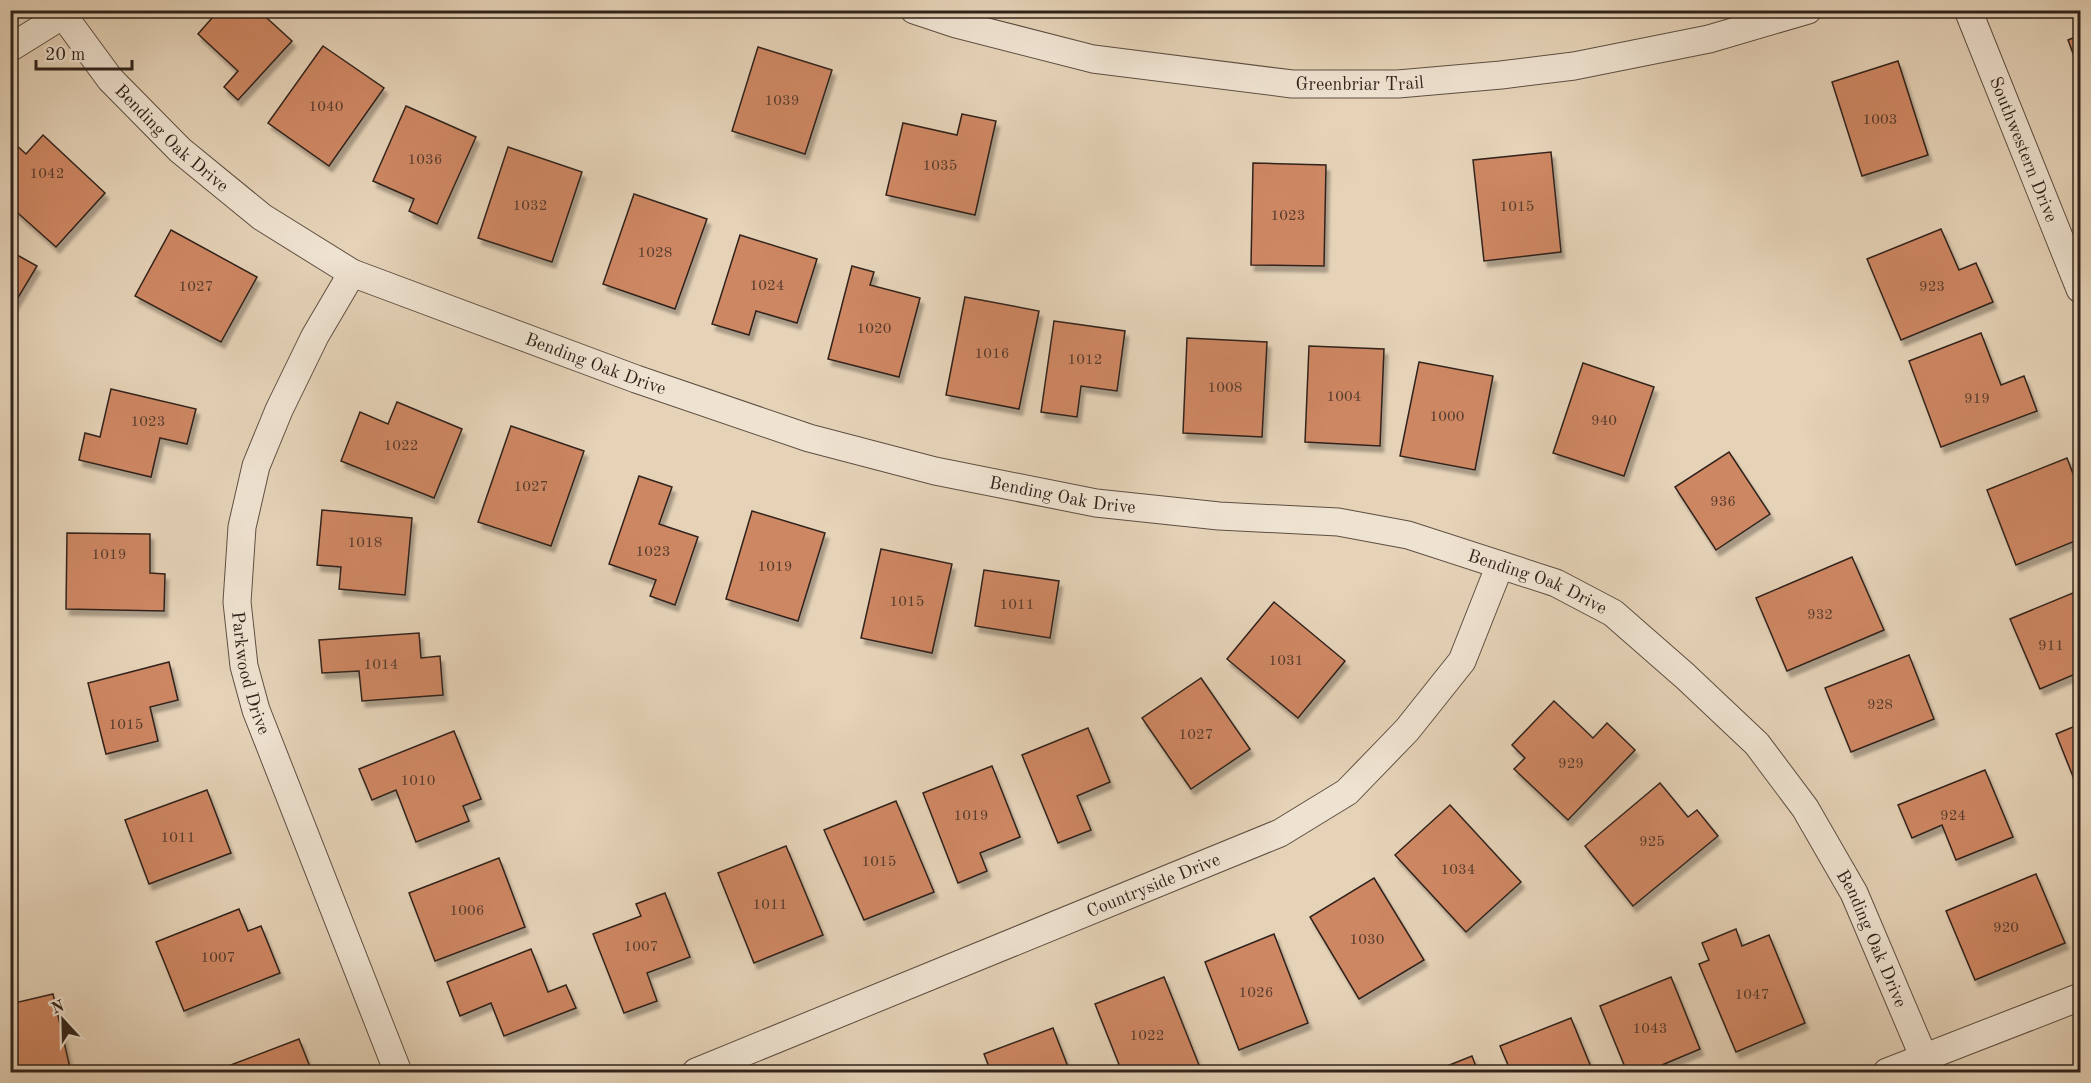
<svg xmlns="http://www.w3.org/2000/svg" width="2091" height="1083" viewBox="0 0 2091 1083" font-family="'Old Standard TT',serif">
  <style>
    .building { fill: #ce8764; stroke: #31231b; stroke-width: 1.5; filter: url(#shadow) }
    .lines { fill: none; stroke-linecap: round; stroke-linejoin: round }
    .minor-casing { stroke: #5e4f42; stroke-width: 29 }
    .minor { stroke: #eee2d0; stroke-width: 27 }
    .labels { text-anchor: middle; stroke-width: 6; stroke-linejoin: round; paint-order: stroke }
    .number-label { font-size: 15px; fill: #583c2d }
    .street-label { font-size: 18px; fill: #31231b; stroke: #eee2d0 }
  </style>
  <defs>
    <filter id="shadow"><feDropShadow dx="3.5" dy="6" stdDeviation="1.5" flood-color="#0004"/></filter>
  </defs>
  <rect width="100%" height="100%" fill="#e5d2b7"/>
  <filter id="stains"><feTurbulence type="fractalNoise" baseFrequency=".00333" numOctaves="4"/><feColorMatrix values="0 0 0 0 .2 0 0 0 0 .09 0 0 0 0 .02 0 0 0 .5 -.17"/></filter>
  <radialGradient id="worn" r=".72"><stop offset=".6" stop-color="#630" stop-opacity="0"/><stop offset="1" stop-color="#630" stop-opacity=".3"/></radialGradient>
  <g class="building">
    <polygon points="219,10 258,10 292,41 238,100 224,87 238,71 198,34"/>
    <polygon points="2080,35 2080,72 2068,40"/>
    <polygon points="323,46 384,88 329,166 268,123"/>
    <polygon points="758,47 832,70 805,154 732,131"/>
    <polygon points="1898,61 1928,155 1862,176 1832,82"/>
    <polygon points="406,106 476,137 437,224 409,211 414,199 373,181"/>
    <polygon points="962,114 996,121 975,215 886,195 903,123 957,135"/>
    <polygon points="43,135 105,193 56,247 10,206 10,149 15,144 26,154"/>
    <polygon points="508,147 582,172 552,262 478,238"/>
    <polygon points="1551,152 1561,252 1484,261 1473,160"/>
    <polygon points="1253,163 1326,165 1324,266 1251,265"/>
    <polygon points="634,194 707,219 675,309 603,284"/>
    <polygon points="1941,229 1959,270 1976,263 1993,302 1901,340 1867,259"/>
    <polygon points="171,230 257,277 221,342 135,296"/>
    <polygon points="740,235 817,259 797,323 756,311 749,335 712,324"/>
    <polygon points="10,251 37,266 10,311"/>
    <polygon points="852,266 874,272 870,285 920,298 899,377 828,359"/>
    <polygon points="965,297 1039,311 1019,409 946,395"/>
    <polygon points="1054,321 1125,331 1117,391 1081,386 1077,417 1041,412"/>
    <polygon points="1981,333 2001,385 2024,376 2037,411 1941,447 1909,361"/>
    <polygon points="1187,338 1267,342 1262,437 1183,433"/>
    <polygon points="1309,346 1384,349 1380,446 1305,442"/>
    <polygon points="1419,362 1493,376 1475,470 1400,456"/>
    <polygon points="1583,363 1654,387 1624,476 1553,453"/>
    <polygon points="111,389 196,409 187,444 160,438 151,477 79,460 85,433 100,437"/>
    <polygon points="397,402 462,429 434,498 341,461 360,412 388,424"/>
    <polygon points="511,426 584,451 551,546 478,522"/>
    <polygon points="1729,452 1770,514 1716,550 1675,487"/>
    <polygon points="2067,458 2080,492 2080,539 2016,565 1987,490"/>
    <polygon points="639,476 672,487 659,524 698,537 675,605 650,596 656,580 609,564"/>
    <polygon points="322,510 412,518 405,595 339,589 341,567 317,565"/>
    <polygon points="752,511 825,533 798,621 726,599"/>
    <polygon points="67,533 150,534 150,573 165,574 164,611 66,609"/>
    <polygon points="881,549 952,564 932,653 861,638"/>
    <polygon points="1852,557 1884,630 1787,671 1756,598"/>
    <polygon points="984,570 1059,581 1050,638 975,626"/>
    <polygon points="2080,590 2080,672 2040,689 2010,619"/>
    <polygon points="1274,602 1345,661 1298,718 1227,659"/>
    <polygon points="419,633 421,658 440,656 443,695 362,701 359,671 322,673 319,640"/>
    <polygon points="1909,655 1934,719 1851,752 1825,688"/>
    <polygon points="169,662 178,700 150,707 158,741 106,754 88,683"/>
    <polygon points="1201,678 1250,749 1191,789 1142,718"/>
    <polygon points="1554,701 1593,738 1607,723 1635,750 1568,820 1514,769 1525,758 1512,745"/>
    <polygon points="2080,724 2080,794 2056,734"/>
    <polygon points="1088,728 1110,782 1077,796 1091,830 1058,843 1022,755"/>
    <polygon points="454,731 481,799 463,806 469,821 416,842 396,790 372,800 359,769"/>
    <polygon points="992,766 1020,837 980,853 987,871 958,883 923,793"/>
    <polygon points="1985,770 2013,837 1956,860 1942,825 1912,838 1898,805"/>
    <polygon points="1660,783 1688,817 1697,810 1718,836 1633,906 1585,846"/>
    <polygon points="207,790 231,853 149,884 125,820"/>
    <polygon points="896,801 934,892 864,920 824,830"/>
    <polygon points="1450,805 1521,882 1466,932 1395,855"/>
    <polygon points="786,846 823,935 754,963 718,873"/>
    <polygon points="499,858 525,927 435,961 409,893"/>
    <polygon points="2036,874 2065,943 1975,980 1946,911"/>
    <polygon points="1374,878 1424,960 1359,999 1310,917"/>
    <polygon points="665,893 690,957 647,973 657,1001 624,1013 593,934 641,916 636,904"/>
    <polygon points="239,909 248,931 261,926 280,973 184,1011 156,942"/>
    <polygon points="1736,929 1742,946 1769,935 1805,1023 1736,1052 1699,964 1709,960 1702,943"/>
    <polygon points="1274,934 1308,1023 1239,1050 1205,962"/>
    <polygon points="531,949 548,992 566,985 576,1008 504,1036 491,1003 460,1016 447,982"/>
    <polygon points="1164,977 1199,1065 1181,1072 1122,1072 1095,1004"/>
    <polygon points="1671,977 1700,1049 1662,1065 1665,1072 1627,1072 1600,1006"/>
    <polygon points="53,994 70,1068 49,1072 10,1072 10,1004"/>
    <polygon points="1571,1018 1593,1072 1511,1072 1500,1046"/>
    <polygon points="1053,1028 1070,1072 991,1072 984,1054"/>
    <polygon points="299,1039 312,1072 224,1072 223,1068"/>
    <polygon points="1472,1056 1478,1072 1432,1072"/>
  </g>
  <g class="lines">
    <defs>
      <g id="minor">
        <path id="s1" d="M914,10L956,24L1093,59L1292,84H1398L1501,75L1574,66L1709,39L1808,10"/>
        <path id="s2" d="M1968,10L2080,289"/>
        <path id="s3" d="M63,15L110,79L180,150L262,217L352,273L636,379L809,438L935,471L1096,503L1219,516L1338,522L1408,535L1556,583L1613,613L1685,676L1757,744L1805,808L1854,893L1930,1072"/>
        <polyline points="10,48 71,10"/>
        <path id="s4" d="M352,273L315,336L279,410L256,466L242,527L237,602L244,666L256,710L398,1072"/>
        <path id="s5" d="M696,1072L1280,833L1347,792L1407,730L1462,661L1500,565"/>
        <polyline points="1887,1072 2080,997"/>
      </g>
    </defs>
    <use href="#minor" class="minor-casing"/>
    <use href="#minor" class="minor"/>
  </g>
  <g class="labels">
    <g class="number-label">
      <text x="782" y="105">1039</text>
      <text x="326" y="111">1040</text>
      <text x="1880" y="124">1003</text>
      <text x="425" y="164">1036</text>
      <text x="940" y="170">1035</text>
      <text x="47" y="178">1042</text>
      <text x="530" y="210">1032</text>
      <text x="1517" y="211">1015</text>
      <text x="1288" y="220">1023</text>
      <text x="655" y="257">1028</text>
      <text x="767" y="290">1024</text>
      <text x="196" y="291">1027</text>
      <text x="1932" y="291">923</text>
      <text x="874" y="333">1020</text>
      <text x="992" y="358">1016</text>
      <text x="1085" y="364">1012</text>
      <text x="1225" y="392">1008</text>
      <text x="1344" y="401">1004</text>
      <text x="1977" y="403">919</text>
      <text x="1447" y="421">1000</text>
      <text x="1604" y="425">940</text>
      <text x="148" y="426">1023</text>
      <text x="401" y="450">1022</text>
      <text x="531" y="491">1027</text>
      <text x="1723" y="506">936</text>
      <text x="365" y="547">1018</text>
      <text x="653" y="556">1023</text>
      <text x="109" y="559">1019</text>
      <text x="775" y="571">1019</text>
      <text x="907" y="606">1015</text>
      <text x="1017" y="609">1011</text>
      <text x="1820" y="619">932</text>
      <text x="2051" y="650">911</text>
      <text x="1286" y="665">1031</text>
      <text x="381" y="669">1014</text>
      <text x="1880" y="709">928</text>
      <text x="126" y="729">1015</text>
      <text x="1196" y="739">1027</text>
      <text x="1571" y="768">929</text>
      <text x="418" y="785">1010</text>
      <text x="971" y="820">1019</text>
      <text x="1953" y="820">924</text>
      <text x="178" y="842">1011</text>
      <text x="1652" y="846">925</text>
      <text x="879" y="866">1015</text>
      <text x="1458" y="874">1034</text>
      <text x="770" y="909">1011</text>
      <text x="467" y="915">1006</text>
      <text x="2006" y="932">920</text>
      <text x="1367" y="944">1030</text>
      <text x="641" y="951">1007</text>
      <text x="218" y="962">1007</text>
      <text x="1256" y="997">1026</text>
      <text x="1752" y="999">1047</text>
      <text x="1650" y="1033">1043</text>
      <text x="1147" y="1040">1022</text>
    </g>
    <g class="street-label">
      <text dy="6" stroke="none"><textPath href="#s1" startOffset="454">Greenbriar Trail</textPath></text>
      <text dy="6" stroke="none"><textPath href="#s3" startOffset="165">Bending Oak Drive</textPath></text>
      <text dy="6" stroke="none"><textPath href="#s2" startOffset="150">Southwestern Drive</textPath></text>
      <text dy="6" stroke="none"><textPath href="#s3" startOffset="651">Bending Oak Drive</textPath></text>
      <text dy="6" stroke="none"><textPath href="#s3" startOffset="1137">Bending Oak Drive</textPath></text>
      <text dy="6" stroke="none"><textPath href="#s3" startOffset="1623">Bending Oak Drive</textPath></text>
      <text dy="6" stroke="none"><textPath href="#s4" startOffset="426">Parkwood Drive</textPath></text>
      <text dy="6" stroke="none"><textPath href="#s5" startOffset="494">Countryside Drive</textPath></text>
      <text dy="6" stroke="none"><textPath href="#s3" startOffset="2127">Bending Oak Drive</textPath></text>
    </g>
  </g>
  <rect width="2091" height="1083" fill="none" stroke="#e5d2b7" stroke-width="36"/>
  <rect x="12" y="12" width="2067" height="1059" fill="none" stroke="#31231b" stroke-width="3"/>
  <rect x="18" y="18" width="2055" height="1047" fill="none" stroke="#31231b" stroke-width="1.5"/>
  <g transform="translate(63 1020) rotate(338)" stroke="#eee2d0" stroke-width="4.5" paint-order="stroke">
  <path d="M0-4.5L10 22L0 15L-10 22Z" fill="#31231b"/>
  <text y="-9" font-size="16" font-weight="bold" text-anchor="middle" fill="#31231b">N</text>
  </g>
  <path d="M36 60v9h96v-9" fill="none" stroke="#31231b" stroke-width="3"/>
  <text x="45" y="60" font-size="18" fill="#31231b" stroke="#eee2d0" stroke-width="4.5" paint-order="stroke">20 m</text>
  <rect width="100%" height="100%" filter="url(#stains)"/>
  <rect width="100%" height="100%" fill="url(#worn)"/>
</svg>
